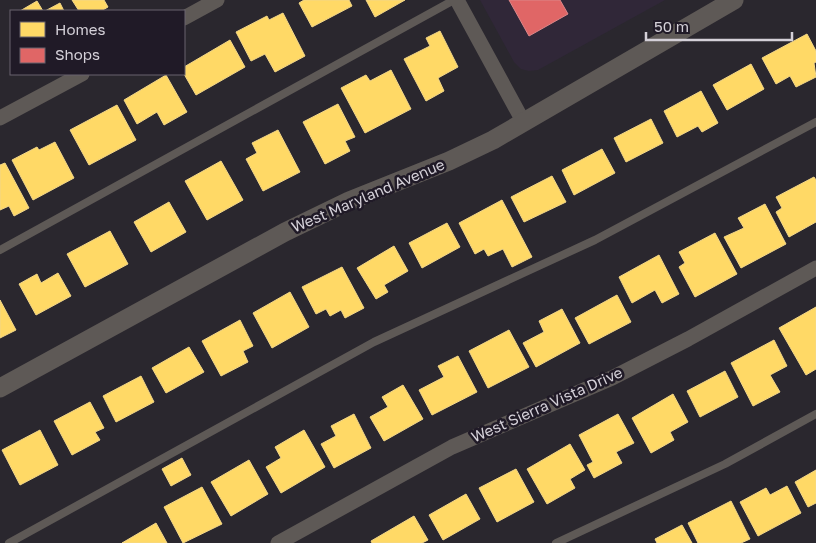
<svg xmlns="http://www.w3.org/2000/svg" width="816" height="543" viewBox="0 0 816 543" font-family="'Golos Text',sans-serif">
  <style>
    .built { fill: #302738 }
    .homes { fill: #ffd966; stroke: #f2d688 }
    .shops { fill: #e06666; stroke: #dc8688 }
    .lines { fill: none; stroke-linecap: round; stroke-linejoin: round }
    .service { stroke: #5e5956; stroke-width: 8 }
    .minor { stroke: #5e5956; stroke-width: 15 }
    .tertiary { stroke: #5e5956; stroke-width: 19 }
    .labels { text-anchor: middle; stroke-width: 5; stroke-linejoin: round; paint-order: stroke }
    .street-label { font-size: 15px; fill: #d4d0d8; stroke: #201a27 }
  </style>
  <rect width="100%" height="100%" fill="#2a272e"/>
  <polygon class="built" points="480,0 665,0 538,70 529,71 521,69 514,62"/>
  <g class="homes">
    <polygon points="72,0 104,0 108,7 101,11 79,11"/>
    <polygon points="304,0 349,0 352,6 312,27 299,3"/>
    <polygon points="366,0 405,0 375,17"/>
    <polygon points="37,1 43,11 20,11"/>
    <polygon points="60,3 64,11 45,11"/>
    <polygon points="283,13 305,56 275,72 265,54 251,61 236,32 267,16 269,20"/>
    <polygon points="440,31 458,67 438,78 444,91 426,101 404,59 430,46 426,38"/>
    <polygon points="807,34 816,51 816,62 814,63 816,77 796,87 790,76 776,84 762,58"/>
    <polygon points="230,40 245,67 196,95 184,74 184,67"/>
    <polygon points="751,64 764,89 727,110 713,85"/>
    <polygon points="391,70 411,109 365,133 341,88 366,75 370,81"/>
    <polygon points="166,75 187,112 164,125 157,112 137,124 124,100"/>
    <polygon points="701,91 718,123 702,132 698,126 677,137 664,111"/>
    <polygon points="338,104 355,137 345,141 350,151 325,164 303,122"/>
    <polygon points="117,105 136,140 89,165 70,130"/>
    <polygon points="651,119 663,143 626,162 614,138"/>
    <polygon points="278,130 300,172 263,191 246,159 257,153 252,143"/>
    <polygon points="55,142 74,178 33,200 12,160 37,147 39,150"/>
    <polygon points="602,149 615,173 574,195 562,170"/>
    <polygon points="221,161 243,200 207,220 185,181"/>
    <polygon points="5,163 29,208 14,216 9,206 0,210 0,165"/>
    <polygon points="552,176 566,202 524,222 511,197"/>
    <polygon points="814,177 816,180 816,222 789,237 776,212 782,208 776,197"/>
    <polygon points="502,200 532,257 512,267 503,249 488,256 484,249 475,254 459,223"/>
    <polygon points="169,202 186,232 151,252 134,222"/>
    <polygon points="765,204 786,244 741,268 724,237 744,228 738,218"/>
    <polygon points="447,223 460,247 422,268 409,243"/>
    <polygon points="110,231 128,264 85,287 67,254"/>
    <polygon points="715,233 737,274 695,297 679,267 685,263 679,252"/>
    <polygon points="394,246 408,271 384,285 388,292 376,299 357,268"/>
    <polygon points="659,255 679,294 662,303 655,290 632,303 619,277"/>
    <polygon points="342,267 364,308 345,318 341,310 330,316 326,309 316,314 302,287"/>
    <polygon points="58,273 71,296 36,315 19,284 37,274 41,283"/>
    <polygon points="290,292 309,327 272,348 253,313"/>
    <polygon points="617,295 631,322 589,344 575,318"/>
    <polygon points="0,300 16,330 0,338"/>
    <polygon points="816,307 816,369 806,375 779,328"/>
    <polygon points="562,309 580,343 536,367 523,343 544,332 539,321"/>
    <polygon points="240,320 253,346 243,351 248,362 221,376 202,341"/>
    <polygon points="509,330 529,367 488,388 469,351"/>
    <polygon points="774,340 787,366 770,375 780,392 753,406 731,363"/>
    <polygon points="189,347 204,372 166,393 152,368"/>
    <polygon points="458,356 477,392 432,415 419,390 444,377 438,366"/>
    <polygon points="725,371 738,397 700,417 687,391"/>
    <polygon points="141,376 154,402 116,422 103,396"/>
    <polygon points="403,385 423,419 384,441 370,417 388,407 382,397"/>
    <polygon points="673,394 688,422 670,432 674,440 651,453 632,418"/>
    <polygon points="90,402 104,428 95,432 100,440 72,455 54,421"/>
    <polygon points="354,414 371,448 334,468 321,444 336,436 331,426"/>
    <polygon points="618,414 634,443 616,452 622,463 594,478 587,465 593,462 579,435"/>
    <polygon points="40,430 58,465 20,485 2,450"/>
    <polygon points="304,430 325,467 281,493 266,467 281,458 275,447"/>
    <polygon points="570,444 585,470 570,479 575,488 547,504 527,469"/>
    <polygon points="182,458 191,475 171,486 162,469"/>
    <polygon points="249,460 268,494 231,516 211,482"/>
    <polygon points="516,469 534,502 497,522 479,488"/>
    <polygon points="816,470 816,503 808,507 795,482"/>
    <polygon points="787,486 801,513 758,536 740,502 766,488 770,495"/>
    <polygon points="202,487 222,524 183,543 164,507"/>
    <polygon points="466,494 480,519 443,540 429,515"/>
    <polygon points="731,501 750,539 741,543 698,543 688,523"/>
    <polygon points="414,516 428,540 422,543 372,543 371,541"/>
    <polygon points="156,523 167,543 122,543"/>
    <polygon points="682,525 692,543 657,543 655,539"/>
  </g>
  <polygon class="shops" points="509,0 560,0 568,14 529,36"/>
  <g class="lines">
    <g class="service">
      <polyline points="0,250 454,0"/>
      <polyline points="9,543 374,342 595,240 816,122"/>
      <polyline points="556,543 725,464 816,414"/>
    </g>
    <g class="minor">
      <polyline points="457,0 524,123"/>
      <polyline points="184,18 217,0"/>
      <polyline points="0,118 82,74"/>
      <polyline points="278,543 452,447 612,378 688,339 816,268"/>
    </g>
    <polyline class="tertiary" points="0,388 285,232 349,201 449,161 493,140 734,0"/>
  </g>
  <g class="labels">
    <g class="street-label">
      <text transform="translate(368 196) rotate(-23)" y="5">West Maryland Avenue</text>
      <text transform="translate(547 405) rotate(-24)" y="5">West Sierra Vista Drive</text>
    </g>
  </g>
  <rect x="10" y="10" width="175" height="65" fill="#201a27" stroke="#68636e"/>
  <rect x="20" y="22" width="25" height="15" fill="#ffd966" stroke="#68636e"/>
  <text x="55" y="35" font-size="15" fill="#d4d0d8">Homes</text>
  <rect x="20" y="48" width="25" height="15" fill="#e06666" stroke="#68636e"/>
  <text x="55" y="60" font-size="15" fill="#d4d0d8">Shops</text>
  <path d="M646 32v8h146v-8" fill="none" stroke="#d4d0d8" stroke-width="2.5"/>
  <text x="654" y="32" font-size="15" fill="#d4d0d8" stroke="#201a27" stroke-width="4" paint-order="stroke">50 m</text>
</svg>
